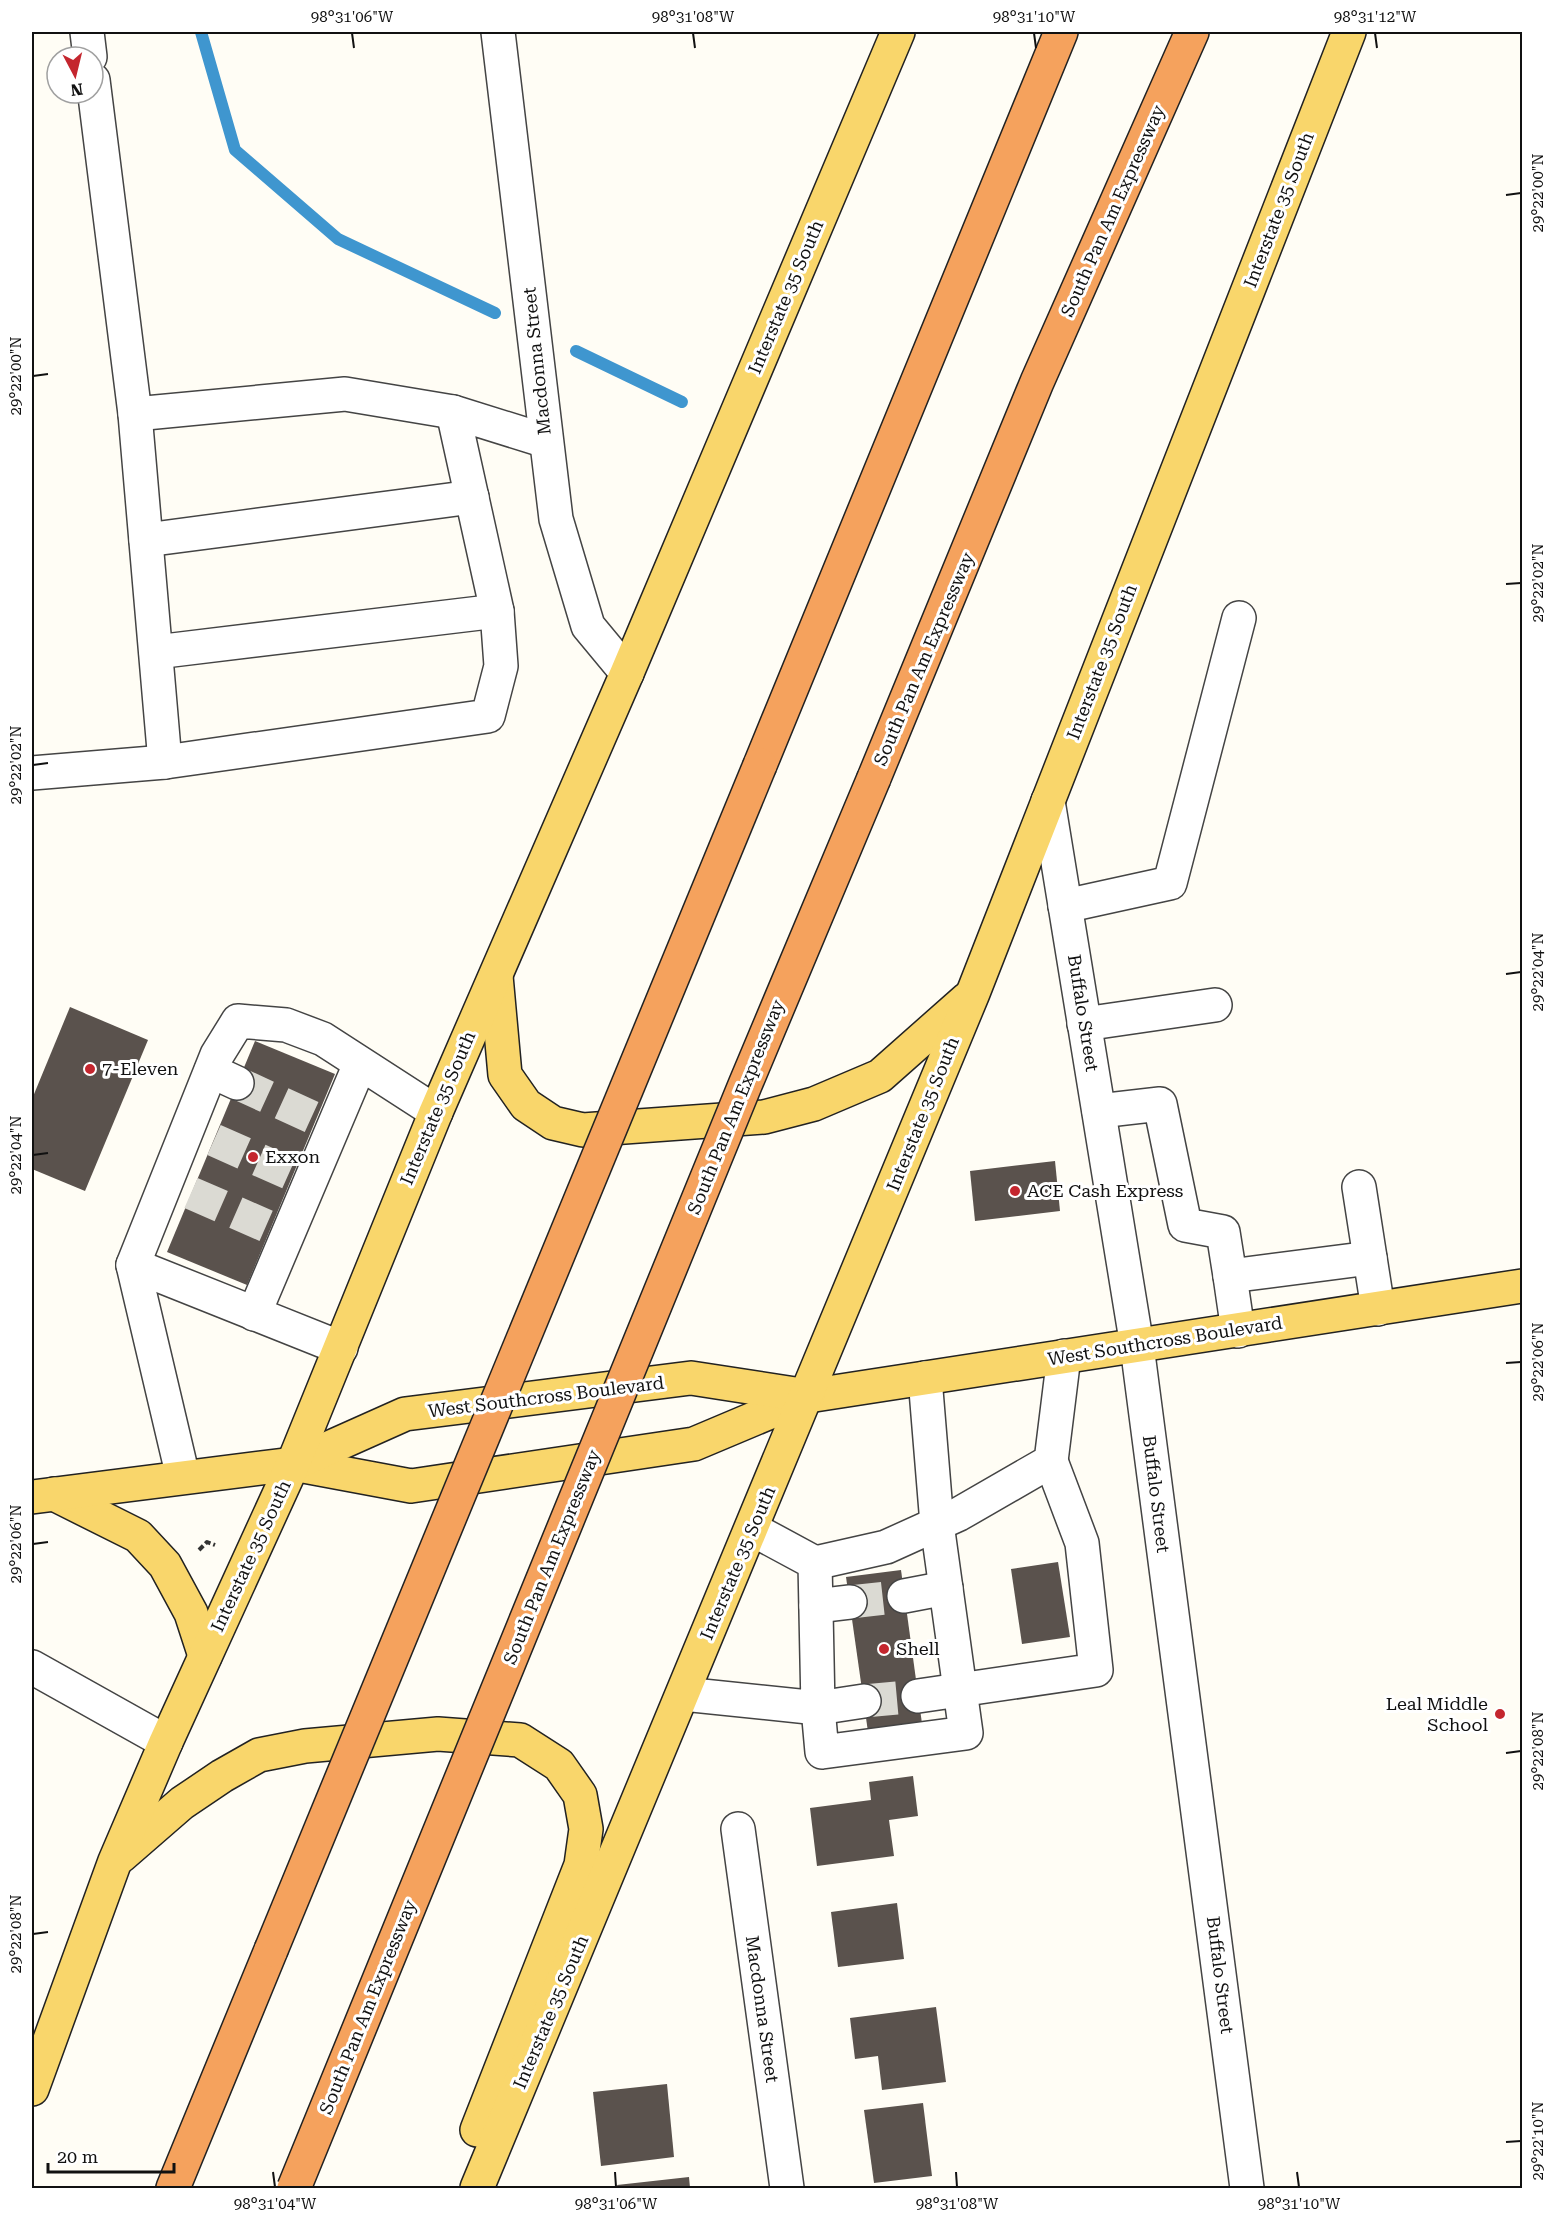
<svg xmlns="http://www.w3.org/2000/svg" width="1554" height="2220" viewBox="0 0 1554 2220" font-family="'Roboto Serif',serif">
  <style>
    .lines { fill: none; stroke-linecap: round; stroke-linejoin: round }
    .stream { stroke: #3f96cf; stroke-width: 12 }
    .building { fill: #5a524d }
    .minor-tunnel { stroke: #dbdad3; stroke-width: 33; stroke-dasharray: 33 16; stroke-linecap: butt }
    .minor-casing { stroke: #444; stroke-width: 36 }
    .major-casing { stroke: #222; stroke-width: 36 }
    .highway-casing { stroke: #222; stroke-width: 36 }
    .path { stroke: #333; stroke-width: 4; stroke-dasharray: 6 3; stroke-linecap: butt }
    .minor { stroke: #fff; stroke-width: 33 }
    .major { stroke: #f9d66b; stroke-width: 33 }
    .highway { stroke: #f5a25d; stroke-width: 33 }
    .highway-bridge-casing { stroke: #222; stroke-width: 36; stroke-linecap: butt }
    .highway-bridge { stroke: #f5a25d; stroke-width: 33 }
    .ticks { fill: none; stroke: #111; stroke-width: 2 }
    .poi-dot { fill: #c4262e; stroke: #fff; stroke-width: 2 }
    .labels { text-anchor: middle; stroke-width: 6; stroke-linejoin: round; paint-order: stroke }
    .street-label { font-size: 18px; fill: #111; stroke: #fff }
    .poi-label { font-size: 18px; fill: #111; stroke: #fff; text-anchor: start }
    .neatline { fill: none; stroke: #111; stroke-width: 2 }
    .ticks-label { font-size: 15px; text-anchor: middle; fill: #111 }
  </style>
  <rect width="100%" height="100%" fill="#fffdf5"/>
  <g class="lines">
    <g class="stream">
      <polyline points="201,32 235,150 338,239 495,313"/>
      <polyline points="576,351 682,402"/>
    </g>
  </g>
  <g class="building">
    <polygon points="70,1007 148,1040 85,1191 32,1169 32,1099"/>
    <polygon points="255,1041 335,1074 247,1285 167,1252"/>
    <polygon points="1055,1161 1060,1211 975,1221 970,1171"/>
    <polygon points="1058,1562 1070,1637 1022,1644 1011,1569"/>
    <polygon points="901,1570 923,1731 869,1739 846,1577"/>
    <polygon points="913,1776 918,1816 889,1820 894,1856 817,1866 810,1808 871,1800 869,1782"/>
    <polygon points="897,1903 904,1959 838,1967 831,1912"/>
    <polygon points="936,2007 946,2082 882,2090 878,2056 855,2059 850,2018"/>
    <polygon points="667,2084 674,2157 601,2166 593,2092"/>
    <polygon points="923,2103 932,2176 874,2183 864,2110"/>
    <polygon points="689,2177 690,2188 618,2188 617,2185"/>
  </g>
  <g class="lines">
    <g class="minor-tunnel">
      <polyline points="237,1083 316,1119"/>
      <polyline points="214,1140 293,1175"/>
      <polyline points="191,1193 271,1228"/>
      <polyline points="850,1602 904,1596"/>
      <polyline points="864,1701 918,1696"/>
    </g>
    <defs>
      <g id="minor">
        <polyline points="87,32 90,57"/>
        <polyline points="498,32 556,519 588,626 627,673"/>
        <polyline points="93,80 135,414 345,394 453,412"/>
        <polyline points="135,414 165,762"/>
        <polyline points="146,540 472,497"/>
        <polyline points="156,652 497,611"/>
        <polyline points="32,773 165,762 488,716 501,666 497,611 453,412 546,441"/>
        <polyline points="1048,801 1137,1346 1247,2188"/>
        <polyline points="1065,906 1170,883 1239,618"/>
        <polyline points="1084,1024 1215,1005"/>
        <polyline points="211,1071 237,1083"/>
        <polyline points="1099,1111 1160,1104 1185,1225 1223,1232 1230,1276 1370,1258"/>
        <polyline points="1359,1187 1378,1309"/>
        <polyline points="133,1265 341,1348"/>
        <polyline points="1230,1276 1238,1331"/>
        <polyline points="254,1314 360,1064"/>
        <polyline points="183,1477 133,1265 217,1055 238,1021 286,1025 323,1039 436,1112"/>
        <polyline points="815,1563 886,1547 959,1514 1051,1461 1064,1356"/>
        <polyline points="904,1596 946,1588"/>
        <polyline points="816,1606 850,1602"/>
        <polyline points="32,1667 166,1742"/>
        <polyline points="683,1694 818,1708 815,1563 752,1529"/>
        <polyline points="918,1696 1096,1670 1082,1543 1051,1461"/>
        <polyline points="864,1701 818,1708 822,1752 966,1733 937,1524 925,1378"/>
        <polyline points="738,1829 787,2188"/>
      </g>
      <g id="major">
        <polyline points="496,976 505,1075 526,1105 553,1123 583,1130 764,1117 814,1104 880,1076 967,999"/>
        <polyline points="293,1464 411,1486 694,1444 808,1396 1522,1286"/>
        <polyline points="54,1494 138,1536 165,1565 191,1613 205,1656"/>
        <polyline points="32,1497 293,1464 405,1414 691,1378 808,1396"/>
        <polyline points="121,1856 182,1803 222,1776 259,1755 305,1746 438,1734 520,1740 559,1765 580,1795 586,1829 581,1865 477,2130"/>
        <polyline points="32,2089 115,1861 166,1742 293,1464 436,1112 627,673 898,32"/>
        <polyline points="477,2188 973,993 1349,32"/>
      </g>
      <g id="highway">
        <polyline points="760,765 1061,32"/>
        <polyline points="874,778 1037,382 1192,32"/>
        <polyline points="173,2188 271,1950"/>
      </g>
    </defs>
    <use href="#minor" class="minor-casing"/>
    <use href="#major" class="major-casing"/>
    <use href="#highway" class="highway-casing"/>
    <polyline class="path" points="199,1550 207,1542 215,1545"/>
    <use href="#minor" class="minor"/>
    <use href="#major" class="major"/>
    <use href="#highway" class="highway"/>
    <defs>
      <g id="highway-bridge">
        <polyline points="271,1950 760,765"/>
        <polyline points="294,2188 745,1085 874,778"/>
      </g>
    </defs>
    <use href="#highway-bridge" class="highway-bridge-casing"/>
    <use href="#highway-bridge" class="highway-bridge"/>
  </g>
  <path class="ticks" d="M352,33L354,48M693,33L695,48M1034,33L1036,48M1375,33L1377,48M1506,195L1521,193M33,376L48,374M1506,584L1521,583M33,765L48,763M1506,974L1521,972M33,1155L48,1153M1506,1363L1521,1362M33,1544L48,1542M1506,1753L1521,1751M33,1934L48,1932M1506,2142L1521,2141M273,2172L275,2187M615,2172L616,2187M956,2172L957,2187M1297,2172L1299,2187"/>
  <g class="poi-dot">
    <circle cx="90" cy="1069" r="6"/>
    <circle cx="253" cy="1157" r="6"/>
    <circle cx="1015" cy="1191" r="6"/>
    <circle cx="884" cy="1649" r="6"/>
    <circle cx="1500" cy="1714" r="6"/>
  </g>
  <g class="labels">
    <g class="street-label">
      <text transform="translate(1279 210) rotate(-69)" y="6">Interstate 35 South</text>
      <text transform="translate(1113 211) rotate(-66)" y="6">South Pan Am Expressway</text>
      <text transform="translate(786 297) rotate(-67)" y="6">Interstate 35 South</text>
      <text transform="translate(537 361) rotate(-96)" y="6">Macdonna Street</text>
      <text transform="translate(924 659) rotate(-67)" y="6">South Pan Am Expressway</text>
      <text transform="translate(1102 662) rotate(-69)" y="6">Interstate 35 South</text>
      <text transform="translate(1083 1013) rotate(81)" y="6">Buffalo Street</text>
      <text transform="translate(736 1107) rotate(-68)" y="6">South Pan Am Expressway</text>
      <text transform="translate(438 1108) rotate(-67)" y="6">Interstate 35 South</text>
      <text transform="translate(923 1114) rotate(-68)" y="6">Interstate 35 South</text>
      <text transform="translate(1165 1341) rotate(-9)" y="6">West Southcross Boulevard</text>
      <text transform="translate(546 1397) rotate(-7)" y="6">West Southcross Boulevard</text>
      <text transform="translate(1156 1494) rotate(83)" y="6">Buffalo Street</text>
      <text transform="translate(251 1556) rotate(-65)" y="6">Interstate 35 South</text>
      <text transform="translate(552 1557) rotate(-68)" y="6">South Pan Am Expressway</text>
      <text transform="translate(738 1563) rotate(-67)" y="6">Interstate 35 South</text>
      <text transform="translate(1220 1975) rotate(83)" y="6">Buffalo Street</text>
      <text transform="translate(368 2007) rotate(-68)" y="6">South Pan Am Expressway</text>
      <text transform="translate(762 2009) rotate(82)" y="6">Macdonna Street</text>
      <text transform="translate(551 2012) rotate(-67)" y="6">Interstate 35 South</text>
    </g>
    <g class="poi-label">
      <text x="102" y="1075">7-Eleven</text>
      <text x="265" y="1163">Exxon</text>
      <text x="1027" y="1197">ACE Cash Express</text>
      <text x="896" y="1655">Shell</text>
      <text x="1488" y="1710" text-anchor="end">Leal Middle<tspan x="1488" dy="21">School</tspan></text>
    </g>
  </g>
  <rect width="1554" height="2220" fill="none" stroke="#ffffff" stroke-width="66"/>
  <g transform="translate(75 75) rotate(173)"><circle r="28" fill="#ffffff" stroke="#a0a0a0" stroke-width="1.5"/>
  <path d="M0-4.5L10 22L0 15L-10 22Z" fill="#c4262e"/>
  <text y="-9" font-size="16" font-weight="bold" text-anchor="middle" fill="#111111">N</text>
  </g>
  <path d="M48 2163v9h126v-9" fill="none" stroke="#111111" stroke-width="3"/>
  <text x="57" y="2163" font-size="18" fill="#111111" stroke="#ffffff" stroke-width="4.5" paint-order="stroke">20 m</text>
  <rect x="33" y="33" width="1488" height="2154" class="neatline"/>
  <g class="ticks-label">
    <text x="352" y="22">98°31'06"W</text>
    <text x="693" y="22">98°31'08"W</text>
    <text x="1034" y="22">98°31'10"W</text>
    <text x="1375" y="22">98°31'12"W</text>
    <text transform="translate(1538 193) rotate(-90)" y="5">29°22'00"N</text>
    <text transform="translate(16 376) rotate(-90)" y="5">29°22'00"N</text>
    <text transform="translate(1538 583) rotate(-90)" y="5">29°22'02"N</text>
    <text transform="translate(16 765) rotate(-90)" y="5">29°22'02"N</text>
    <text transform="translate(1538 972) rotate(-90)" y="5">29°22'04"N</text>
    <text transform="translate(16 1155) rotate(-90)" y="5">29°22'04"N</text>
    <text transform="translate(1538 1362) rotate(-90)" y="5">29°22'06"N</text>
    <text transform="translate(16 1544) rotate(-90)" y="5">29°22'06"N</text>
    <text transform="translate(1538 1751) rotate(-90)" y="5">29°22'08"N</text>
    <text transform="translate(16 1934) rotate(-90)" y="5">29°22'08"N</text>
    <text transform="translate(1538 2141) rotate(-90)" y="5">29°22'10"N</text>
    <text x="275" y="2209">98°31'04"W</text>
    <text x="616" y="2209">98°31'06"W</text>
    <text x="957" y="2209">98°31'08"W</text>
    <text x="1299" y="2209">98°31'10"W</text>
  </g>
</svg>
